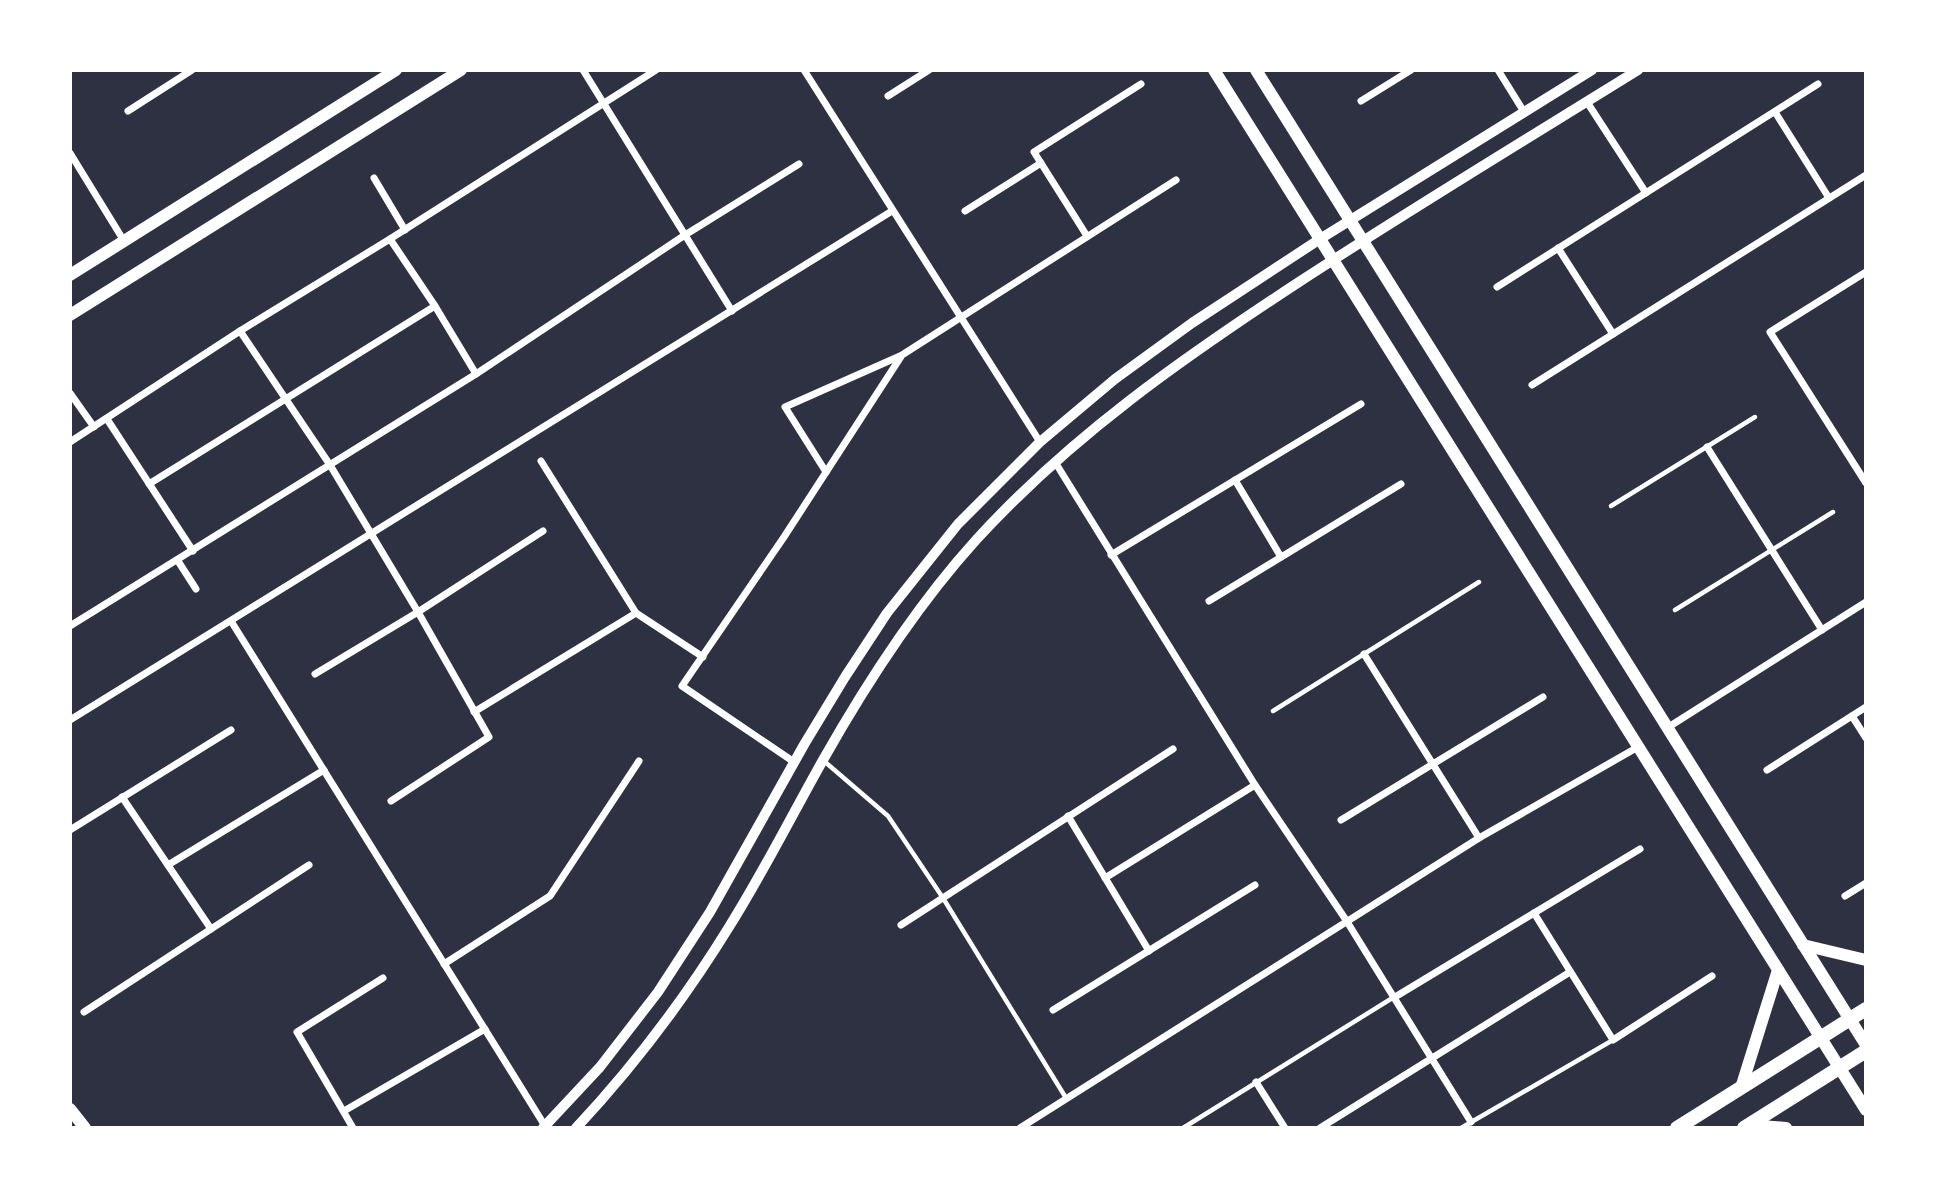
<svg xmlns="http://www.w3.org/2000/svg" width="1936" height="1198" viewBox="0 0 1936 1198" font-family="Lora,serif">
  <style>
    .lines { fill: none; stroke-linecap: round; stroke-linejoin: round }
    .service { stroke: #fff; stroke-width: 4.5 }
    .minor { stroke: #fff; stroke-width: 7 }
    .tertiary { stroke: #fff; stroke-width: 10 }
    .secondary { stroke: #fff; stroke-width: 12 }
    .primary { stroke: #fff; stroke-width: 14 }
  </style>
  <rect width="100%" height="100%" fill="#2d3142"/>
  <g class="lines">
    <g class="service">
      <polyline points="1611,506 1755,417"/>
      <polyline points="1675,610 1833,512"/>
      <polyline points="1273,711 1479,582"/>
      <polyline points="824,761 888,816 943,898 1066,1098"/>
      <polyline points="1183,1128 1394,997"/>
      <polyline points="1461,1128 1613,1040"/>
    </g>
    <g class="minor">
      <polyline points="583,70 732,311"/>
      <polyline points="804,70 1040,442"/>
      <polyline points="1498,70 1524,112"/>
      <polyline points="888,96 929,70"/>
      <polyline points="1361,101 1411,70"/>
      <polyline points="1587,102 1646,193"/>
      <polyline points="128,111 192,70"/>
      <polyline points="1775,112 1829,198"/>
      <polyline points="70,153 124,241"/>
      <polyline points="374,178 405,230"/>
      <polyline points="965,211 1041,163"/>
      <polyline points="1087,236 1034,152 1141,84"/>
      <polyline points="390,239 435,306 476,374"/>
      <polyline points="1558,248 1613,334"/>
      <polyline points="1866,272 1770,332 1866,483"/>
      <polyline points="1497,287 1818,84"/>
      <polyline points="240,331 330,465 418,612 489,737 391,801"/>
      <polyline points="1532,385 1866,175"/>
      <polyline points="70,393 94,427"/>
      <polyline points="107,419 193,551"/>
      <polyline points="70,442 240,331 390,239 656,70"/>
      <polyline points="1707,447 1822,630"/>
      <polyline points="541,461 636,613 703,657"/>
      <polyline points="1055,462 1255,785 1346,920 1471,1122"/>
      <polyline points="826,472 785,407 900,356"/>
      <polyline points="1235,480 1281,557"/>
      <polyline points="149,484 435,306"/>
      <polyline points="1111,555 1361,404"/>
      <polyline points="178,561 196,589"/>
      <polyline points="1209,601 1401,484"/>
      <polyline points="231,621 545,1126"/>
      <polyline points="70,626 476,374 685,235 799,164"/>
      <polyline points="1364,654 1479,838"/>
      <polyline points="315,674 418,612 543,531"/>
      <polyline points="474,712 636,613"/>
      <polyline points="1852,716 1866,738"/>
      <polyline points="70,720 892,211"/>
      <polyline points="1667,728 1866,602"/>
      <polyline points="794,762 682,686 784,537 902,355 1176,180"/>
      <polyline points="1767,770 1866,707"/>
      <polyline points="122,797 211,929"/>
      <polyline points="1068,816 1149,951"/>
      <polyline points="1341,820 1543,697"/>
      <polyline points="70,830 231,730"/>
      <polyline points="168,865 324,770"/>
      <polyline points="1105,878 1255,785"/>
      <polyline points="1845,896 1866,883"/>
      <polyline points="1534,913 1613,1040 1712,976"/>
      <polyline points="901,925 1173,749"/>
      <polyline points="444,964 550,896 639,761"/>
      <polyline points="1395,997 1640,849"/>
      <polyline points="1053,1010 1255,885"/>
      <polyline points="84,1012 309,865"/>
      <polyline points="1256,1082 1285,1128"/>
      <polyline points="344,1111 485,1029"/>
      <polyline points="353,1128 297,1032 383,978"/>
      <polyline points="1020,1128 1479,838 1638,747"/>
      <polyline points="1320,1128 1570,972"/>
    </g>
    <g class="tertiary">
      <polyline points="543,1128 600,1067 658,992 710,912 805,743 845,677 887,613 958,524 1040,442 1115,379 1192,323 1320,239 1592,70"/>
      <path d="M576,1128C634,1066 684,1000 729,927C763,873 792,815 823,760C866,684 918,604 976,540C1071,436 1183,358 1299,282C1411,209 1525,140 1638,70"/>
    </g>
    <g class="secondary">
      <polyline points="1214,70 1866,1110"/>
      <polyline points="1256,70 1866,1045"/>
      <polyline points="70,275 396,70"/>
      <polyline points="70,315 461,70"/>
      <polyline points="1803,945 1866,960"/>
      <polyline points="1741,1088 1778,970"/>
      <polyline points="70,1109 85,1128"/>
      <polyline points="1749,1125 1786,1128"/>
    </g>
    <g class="primary">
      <polyline points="1677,1128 1866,1009"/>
      <polyline points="1744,1128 1866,1051"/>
    </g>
  </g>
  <rect width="1936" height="1198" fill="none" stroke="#ffffff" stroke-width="144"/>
</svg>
